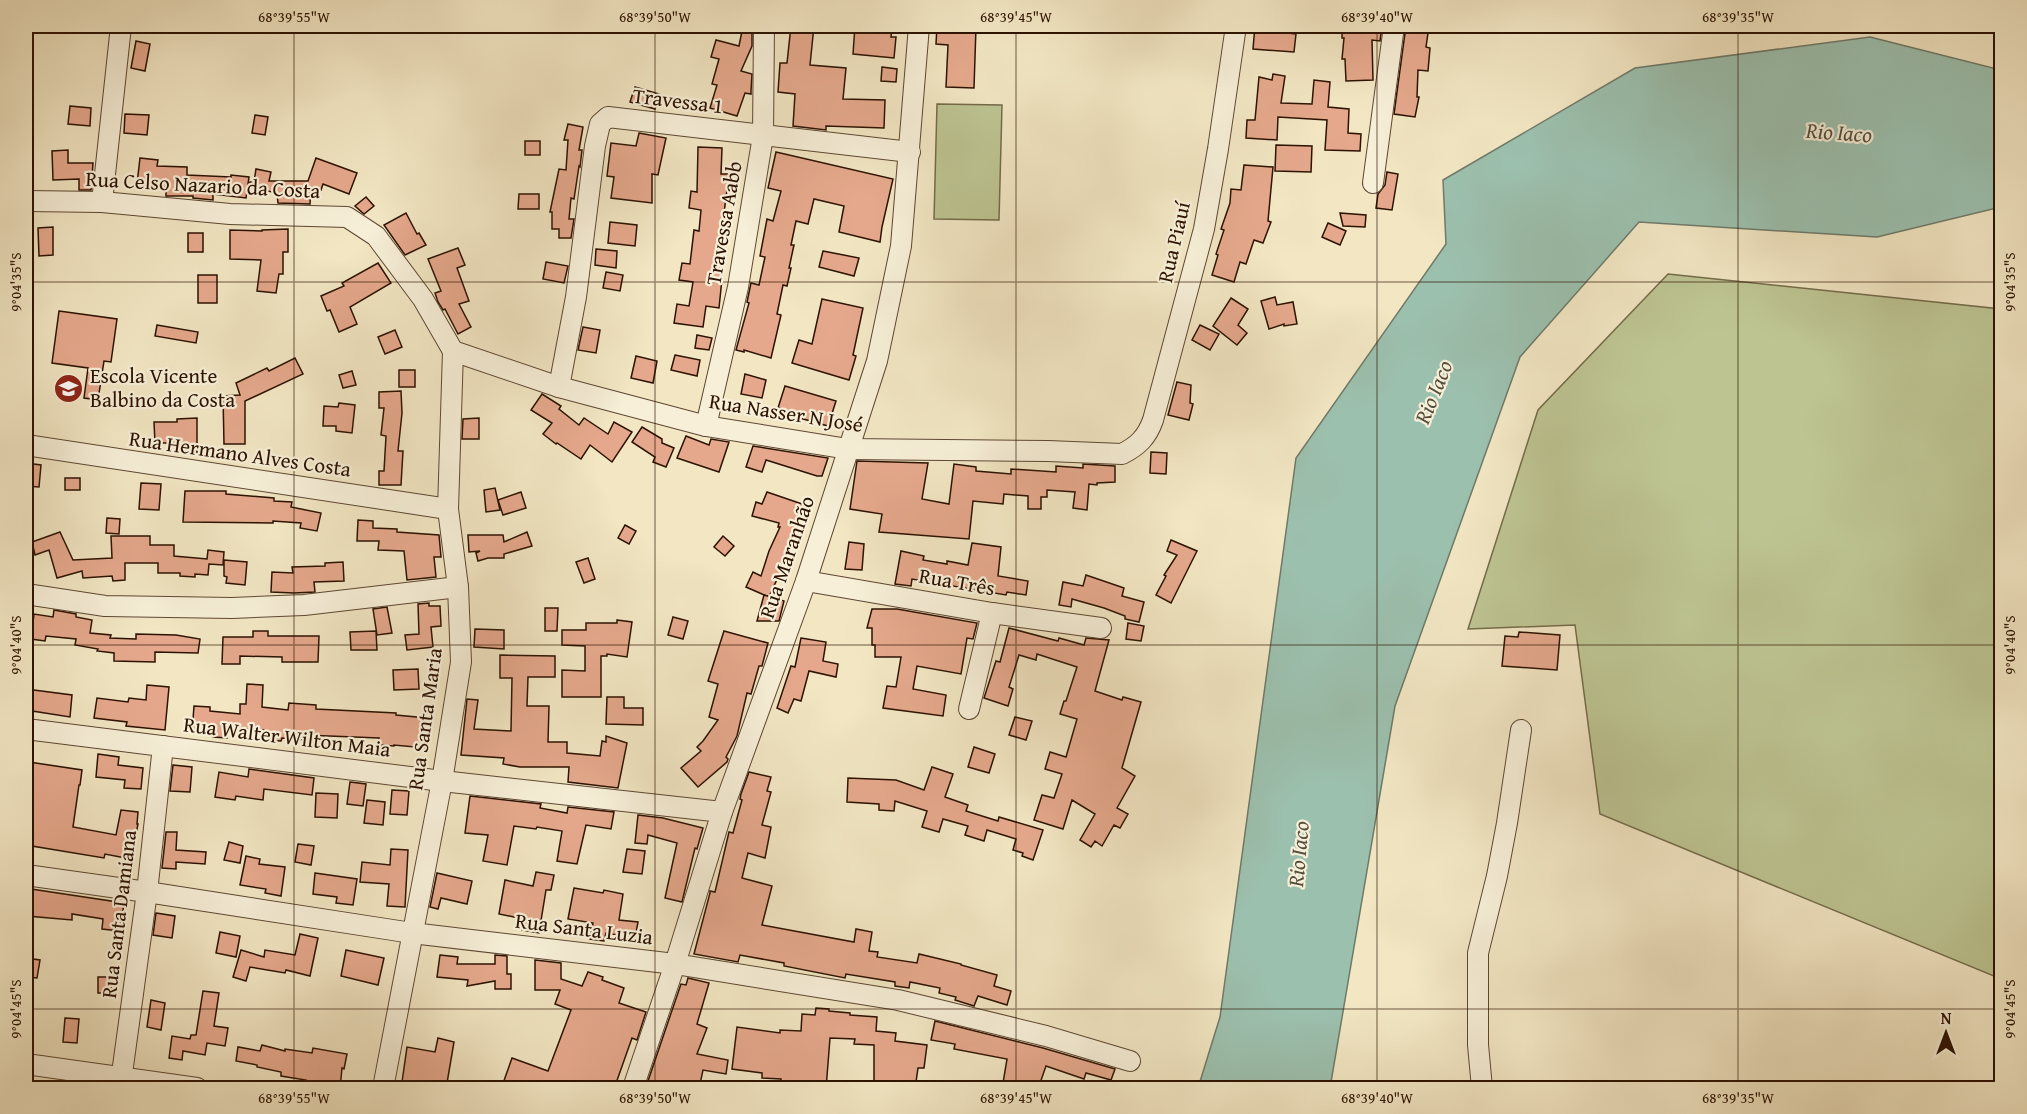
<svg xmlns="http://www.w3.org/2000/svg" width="2027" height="1114" viewBox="0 0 2027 1114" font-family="'Gentium Book Plus',serif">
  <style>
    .green { fill: #bdc492; stroke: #746b4a; stroke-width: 1.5 }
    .water { fill: #9cc0ae; stroke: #6f7a69; stroke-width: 1.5 }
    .building { fill: #e5a88c; stroke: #2c1201; stroke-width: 1.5 }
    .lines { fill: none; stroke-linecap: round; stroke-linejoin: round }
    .minor-casing { stroke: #5e4732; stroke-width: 22 }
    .minor { stroke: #f7efd8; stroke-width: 20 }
    .ticks { fill: none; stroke: #2c1201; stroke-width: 1.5; stroke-opacity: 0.45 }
    .labels { text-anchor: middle; stroke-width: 4.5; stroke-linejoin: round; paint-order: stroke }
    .street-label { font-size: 21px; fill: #2c1201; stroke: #f7efd8 }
    .poi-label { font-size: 21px; fill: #2c1201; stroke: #f7efd8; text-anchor: start }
    .water-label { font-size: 22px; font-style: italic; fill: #534f3e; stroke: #f7efd8 }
    .neatline { fill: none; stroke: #2c1201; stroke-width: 2 }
    .ticks-label { font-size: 15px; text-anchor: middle; fill: #2c1201 }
  </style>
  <rect width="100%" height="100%" fill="#f2e6c3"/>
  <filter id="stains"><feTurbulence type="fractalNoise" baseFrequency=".00333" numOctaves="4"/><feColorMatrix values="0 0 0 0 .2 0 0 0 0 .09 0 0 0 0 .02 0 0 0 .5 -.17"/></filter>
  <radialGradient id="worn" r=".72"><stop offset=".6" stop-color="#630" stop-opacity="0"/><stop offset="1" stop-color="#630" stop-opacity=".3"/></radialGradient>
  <g class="green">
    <polygon points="937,104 1002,105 999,220 934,219"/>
    <polygon points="1668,274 2001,309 2001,979 1600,814 1575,625 1468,629 1538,410"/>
  </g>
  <polygon class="water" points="1870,37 2001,70 2001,207 1877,237 1639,222 1520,357 1395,706 1330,1088 1198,1088 1220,1017 1296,458 1446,244 1443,180 1635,68"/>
  <g class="building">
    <polygon points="743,26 752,26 752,46 741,71 752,74 751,91 751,94 745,93 737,116 710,108 717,85 712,84 719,59 711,57 716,40 739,46"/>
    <polygon points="791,26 814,26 810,65 846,68 843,99 885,100 884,128 826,126 826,130 793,126 795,94 778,92 780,63 787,63"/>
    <polygon points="855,26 892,26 891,37 896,37 894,58 853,54"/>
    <polygon points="937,26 976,27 974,88 946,87 948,45 936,44"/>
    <polygon points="1255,26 1290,26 1289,33 1296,34 1294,52 1253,49"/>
    <polygon points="1342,26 1382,26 1380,41 1372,40 1373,80 1346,81 1345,59 1342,59 1344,38 1342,38"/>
    <polygon points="1406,26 1429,26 1426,47 1430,48 1428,71 1418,70 1417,97 1419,97 1415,117 1394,114"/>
    <polygon points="136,41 150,44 145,71 131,68"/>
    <polygon points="882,67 897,69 896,82 881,81"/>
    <polygon points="1273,74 1285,76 1281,103 1312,104 1314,80 1330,82 1328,107 1349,109 1348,133 1361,134 1360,151 1325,150 1327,120 1278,117 1277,140 1246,138 1247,120 1255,120 1259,77 1272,80"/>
    <polygon points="635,87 659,94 655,109 630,102"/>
    <polygon points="70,106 91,108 90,126 68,124"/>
    <polygon points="125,114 149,115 147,135 124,133"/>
    <polygon points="255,115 268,117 265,135 252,133"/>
    <polygon points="568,124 583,127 579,150 582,150 580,167 579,166 574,199 571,198 569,219 574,219 571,238 559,238 559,229 552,229 552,212 550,212 559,169 566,170 568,140 564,140"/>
    <polygon points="639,133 666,138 658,175 652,174 652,203 611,198 614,177 607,176 611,143 636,146"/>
    <rect x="525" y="141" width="15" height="14"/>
    <polygon points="1276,145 1312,146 1311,172 1275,171"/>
    <polygon points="698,147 722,148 721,174 729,174 717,268 723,269 719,308 706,306 703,327 674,323 677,304 689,306 693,282 679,280 682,263 690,264 694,230 699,231 701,210 689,208 691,191 697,192"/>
    <polygon points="68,150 68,163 93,163 91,190 79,190 79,179 53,180 52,151"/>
    <polygon points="776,152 893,179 882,227 880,242 839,232 844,206 814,199 808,224 796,221 791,245 794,245 789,268 791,268 787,286 783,285 777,314 781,315 771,358 744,350 744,352 736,350 749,303 747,302 751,283 759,285 765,257 760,256 767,219 773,221 781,191 768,188"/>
    <polygon points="140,158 158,160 157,166 187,167 187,175 231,177 231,175 249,177 246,198 213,194 213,200 193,198 193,196 166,196 166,187 137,184"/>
    <polygon points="316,158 357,173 349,194 323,184 321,190 311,187 310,204 278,203 277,193 249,187 250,182 254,182 256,169 271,172 269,181 308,181"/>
    <polygon points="1244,165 1273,167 1268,221 1271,222 1263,243 1254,240 1246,264 1240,262 1234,282 1212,275 1218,255 1216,254 1224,230 1221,229 1230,203 1231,189 1241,190"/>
    <polygon points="1387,172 1398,174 1392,210 1376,208 1378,194 1385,185"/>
    <polygon points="519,194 539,194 539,209 518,209"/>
    <polygon points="366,197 374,206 364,214 355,206"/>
    <polygon points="406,213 417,234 419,233 426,245 405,255 384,225"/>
    <polygon points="1340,213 1366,215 1365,227 1343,226"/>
    <polygon points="610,222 637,225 635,246 608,243"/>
    <polygon points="1328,223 1346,231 1340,245 1322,237"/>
    <polygon points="53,227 53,255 39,256 38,228"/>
    <polygon points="288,229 288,252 283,252 283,274 279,274 276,293 257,291 261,260 230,259 230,230 262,231 262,230"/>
    <rect x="188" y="233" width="15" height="19"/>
    <polygon points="458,248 465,265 457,268 469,301 459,304 471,327 458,334 445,309 443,310 438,302 435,293 441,291 428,259"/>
    <polygon points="596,249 617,251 616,268 595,265"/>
    <polygon points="823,251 859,258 854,276 819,267"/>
    <polygon points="546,262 568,266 564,283 543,279"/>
    <polygon points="378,263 391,283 350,307 357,324 339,332 330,310 327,311 321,296 344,286 342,283"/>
    <polygon points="606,272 623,275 620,291 603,288"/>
    <rect x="198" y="275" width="19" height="28"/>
    <polygon points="1275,297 1277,305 1293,302 1297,324 1284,326 1284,324 1269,329 1261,301"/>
    <polygon points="1231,298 1248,309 1238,325 1247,333 1237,345 1213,326"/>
    <polygon points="822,299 863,308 853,355 856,356 849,380 792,363 799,340 812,344"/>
    <polygon points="59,311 117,319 111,362 104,361 98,400 84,398 88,368 52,363"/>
    <polygon points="157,325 198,332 196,343 155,336"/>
    <polygon points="1200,325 1219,334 1210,350 1192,340"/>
    <polygon points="583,327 600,330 596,353 578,350"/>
    <polygon points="395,330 402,347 385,354 378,337"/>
    <polygon points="697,335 712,338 709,350 695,348"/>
    <polygon points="675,355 700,360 697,376 671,370"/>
    <polygon points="636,356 657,361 653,383 631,378"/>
    <polygon points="295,358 303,374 245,401 245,444 224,444 223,396 240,395 236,383 267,368 269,371"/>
    <rect x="399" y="370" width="16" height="17"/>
    <polygon points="352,371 356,385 343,388 339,375"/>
    <polygon points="745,374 766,380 762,398 741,394"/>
    <polygon points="1177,382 1191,385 1190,403 1193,404 1189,420 1168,415"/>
    <polygon points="785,386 836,401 828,426 782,413 783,409 778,408"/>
    <polygon points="401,391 402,413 398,451 403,451 401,485 379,485 379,471 384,471 386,436 381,435 384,408 379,408 379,392"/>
    <polygon points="542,394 561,406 559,409 579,425 584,418 608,434 614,422 632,432 612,462 590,445 581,459 557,443 556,444 543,434 552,423 531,410"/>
    <polygon points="339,403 355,405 352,433 336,431 336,426 323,426 324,406 338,407"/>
    <polygon points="197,418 197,453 178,453 178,443 155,443 154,422 177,422 177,419"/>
    <polygon points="479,418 479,439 462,439 463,419"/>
    <polygon points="642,427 662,439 662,443 674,448 666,467 653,462 655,457 632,442"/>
    <polygon points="686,436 709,445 711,439 729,442 719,472 677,458"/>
    <polygon points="753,446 828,458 822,476 817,476 766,460 762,472 746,467"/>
    <polygon points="1151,452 1167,453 1166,474 1150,473"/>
    <polygon points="857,461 928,463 922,499 949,504 954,464 976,467 976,471 1011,474 1011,469 1056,472 1056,466 1083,468 1083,464 1115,466 1115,482 1097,483 1097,485 1089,484 1087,510 1073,508 1075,492 1047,490 1047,497 1041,497 1041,509 1028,509 1028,496 1004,494 1003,504 973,501 969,539 879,532 882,514 850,509"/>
    <polygon points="26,463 41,465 39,487 26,486"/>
    <rect x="65" y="478" width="15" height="12"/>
    <polygon points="141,483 161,484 159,510 139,509"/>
    <polygon points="495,488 500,510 486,512 484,490"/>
    <polygon points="185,491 226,491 226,494 274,498 274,501 292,502 291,507 321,513 317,531 300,528 301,523 273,521 273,523 183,522"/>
    <polygon points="521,492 526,508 503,515 498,500"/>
    <polygon points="767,492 805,505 788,557 792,558 787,577 779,575 769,597 746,587 753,572 761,576 769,551 780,527 778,527 779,523 752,516 756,502 762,504"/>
    <polygon points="107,518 120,519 119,534 106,533"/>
    <polygon points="358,520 373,521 373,528 397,529 397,532 439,535 441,557 434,557 436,577 407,580 404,551 378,550 379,541 357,541"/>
    <polygon points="625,525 636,531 629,544 618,538"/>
    <polygon points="60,532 73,560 112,558 111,536 150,536 150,545 174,545 174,556 207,559 208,550 224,552 223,565 209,564 208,575 195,574 195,577 180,576 180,573 158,573 158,563 125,563 125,580 113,581 112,576 83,578 82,571 57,578 49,550 35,555 32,542"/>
    <polygon points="527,532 532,546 504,554 504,558 488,558 478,561 476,553 480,551 469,552 468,535 503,535 504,542"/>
    <polygon points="723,536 734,546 725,556 714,547"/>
    <polygon points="1171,540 1197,551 1171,603 1156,595 1166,576 1164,575 1177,555 1167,551"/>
    <polygon points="849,542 864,544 862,570 845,569"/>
    <polygon points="972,543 1001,547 998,576 1028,581 1026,595 1007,592 1006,595 912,579 911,586 895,584 901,551 924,556 923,560 947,564 947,561 968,565"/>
    <polygon points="588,558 595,579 584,583 576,562"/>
    <polygon points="224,560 247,562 245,585 226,583 227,577 224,576"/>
    <polygon points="343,562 344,581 314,582 315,592 294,593 271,592 272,572 293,573 292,567 325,566 325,563"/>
    <polygon points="1086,575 1124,588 1122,596 1144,602 1139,622 1125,619 1125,616 1104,608 1072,599 1071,607 1059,605 1063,582 1083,586"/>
    <polygon points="764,595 784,601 779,621 757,621"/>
    <polygon points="429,603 429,606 440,606 441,626 431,627 433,647 407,650 405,635 419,634 418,604"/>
    <polygon points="387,607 392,633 377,635 373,609"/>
    <polygon points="545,608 558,608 557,631 545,631"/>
    <polygon points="872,609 897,609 977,623 973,639 967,638 961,674 917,666 913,689 946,695 943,716 883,708 887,686 896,687 901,657 875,657 875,645 872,645 872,628 867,628"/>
    <polygon points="54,610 76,614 76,617 92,620 90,633 111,635 110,638 136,639 136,634 176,635 200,639 198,653 155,652 155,662 114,661 114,653 97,651 98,649 75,645 76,639 46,636 45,641 31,639 34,614 53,617"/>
    <polygon points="673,617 688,621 683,639 668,635"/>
    <polygon points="617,620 632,622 627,657 607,654 607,656 601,656 601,697 562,697 562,670 585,671 585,646 562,645 562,630 586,630 586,623 617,623"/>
    <polygon points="1128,623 1144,626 1141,641 1126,639"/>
    <polygon points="1009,628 1058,641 1059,638 1084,645 1086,638 1109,640 1095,691 1122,700 1123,697 1141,702 1122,768 1135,776 1117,808 1128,814 1120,828 1114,825 1102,846 1095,841 1091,847 1080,840 1095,814 1072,800 1063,829 1034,820 1042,795 1054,798 1062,774 1045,769 1050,752 1066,757 1077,719 1060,714 1064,701 1066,701 1077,667 1037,654 1036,660 1019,655 1009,687 1013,689 1008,706 984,698 996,661 1000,662"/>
    <polygon points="475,629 504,630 504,649 474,647"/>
    <polygon points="253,631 268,631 268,636 319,636 318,662 282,662 282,657 240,656 240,664 222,664 223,637 253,637"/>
    <polygon points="376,631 377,650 351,650 350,632"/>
    <polygon points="724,631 768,643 762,666 759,666 751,694 747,693 737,736 726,757 728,759 727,762 698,787 681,768 701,751 697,747 703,741 718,720 709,717 718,684 708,681"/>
    <polygon points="1519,632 1560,635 1557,670 1502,666 1505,636 1518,637"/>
    <polygon points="801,638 826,642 823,661 838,664 836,677 809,671 801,701 794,699 788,713 777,708 791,666 795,667"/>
    <polygon points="500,655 555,656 555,677 528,677 527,706 549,706 548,742 567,742 567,753 600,756 602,741 606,742 606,736 627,743 618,788 568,782 569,767 520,767 503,764 504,758 461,755 467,699 478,700 474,729 511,731 512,678 500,678"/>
    <polygon points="418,669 419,689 394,690 393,670"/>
    <polygon points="247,684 263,685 262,707 288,710 289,703 316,705 316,709 396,713 396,715 427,718 426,748 394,745 394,746 378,745 379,738 304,735 304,740 282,738 281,741 263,740 264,730 228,728 227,738 213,737 213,734 192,733 194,706 210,707 210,711 240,714 240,704 246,704"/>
    <polygon points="147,685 169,687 165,730 126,726 127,722 94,718 97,698 128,702 129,698 146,700"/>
    <polygon points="26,689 72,695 70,717 26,710"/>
    <polygon points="607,697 624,697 624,708 643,708 643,725 606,724"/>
    <polygon points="1015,717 1032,721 1026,740 1009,735"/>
    <polygon points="974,747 995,754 989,773 968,767"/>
    <polygon points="98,754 119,757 118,765 143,768 141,789 124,788 125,780 96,777"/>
    <polygon points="29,762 82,770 80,785 79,785 73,827 116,835 121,810 138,812 137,824 138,824 131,859 105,854 104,858 26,845 26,787"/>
    <polygon points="173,765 192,767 190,792 170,791"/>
    <polygon points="932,767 953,774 945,797 968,805 966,811 998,821 999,817 1043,830 1033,860 1022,856 1023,853 1013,850 1016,839 987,830 984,841 965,835 968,826 943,819 939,832 922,827 927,811 895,801 894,811 879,810 879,804 847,802 848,778 896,780 924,790"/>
    <polygon points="249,769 314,778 312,795 264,789 263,800 236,796 235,800 215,797 219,772 248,777"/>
    <polygon points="749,772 771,777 767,791 771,792 762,825 771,827 765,858 748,853 742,878 772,886 762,925 854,942 856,929 872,932 869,951 878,952 877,957 917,963 919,954 961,964 961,965 997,975 994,986 1011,991 1007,1005 978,996 974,1006 955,1000 956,997 939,993 940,988 910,982 909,988 895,986 895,982 846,974 845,978 784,966 784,963 740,955 738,962 694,954 710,893 710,891 715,892 729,832 733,833 742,800 740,799 741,794"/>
    <polygon points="350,782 366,784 363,806 347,804"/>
    <polygon points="392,790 409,791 407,815 390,814"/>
    <polygon points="316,793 338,794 337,818 315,817"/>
    <polygon points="470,796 541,804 540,808 567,813 568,807 614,812 611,829 586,825 577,864 557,861 562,831 537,827 536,829 514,826 507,865 483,861 488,835 465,833"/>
    <polygon points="367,800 385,802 383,825 364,823"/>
    <polygon points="638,815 663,818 703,828 697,849 695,848 682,902 665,898 677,843 648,835 647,844 635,843"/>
    <polygon points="166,832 177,832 176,850 206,852 205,864 176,862 176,869 162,868"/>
    <polygon points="229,842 243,846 240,863 224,860"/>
    <polygon points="298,844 314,846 311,865 295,862"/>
    <polygon points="391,849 408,850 405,907 387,906 389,884 360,882 362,862 390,865"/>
    <polygon points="627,849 645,851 642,874 623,872"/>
    <polygon points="246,856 260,859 259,864 285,867 281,896 265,893 266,889 240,885"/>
    <polygon points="536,872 554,875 551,890 546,890 539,933 522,930 524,919 499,914 505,880 533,886"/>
    <polygon points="315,873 357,879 353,905 336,903 337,897 313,894"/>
    <polygon points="437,873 472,881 467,904 441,898 438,909 430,907"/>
    <polygon points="574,888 603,893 604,890 623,894 619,920 638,922 635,938 606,933 604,941 590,939 593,923 568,919"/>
    <polygon points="31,889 124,903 120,931 102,929 103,919 72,914 72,920 27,916"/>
    <polygon points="156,913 175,916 172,938 153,935"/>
    <polygon points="220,932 240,936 236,957 216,953"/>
    <polygon points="300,934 318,938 310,976 286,970 285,973 250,967 246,981 233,977 241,950 264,957 265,950 295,955"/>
    <polygon points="346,950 384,958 378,985 341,976"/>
    <polygon points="440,955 458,957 457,964 495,964 495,955 507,956 507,974 511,974 511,989 495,989 495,981 467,986 468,980 437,977"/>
    <polygon points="26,958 40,960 37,978 26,977"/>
    <polygon points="535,960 561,963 561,979 582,986 588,972 603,977 602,980 624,988 619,1003 646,1012 637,1040 632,1038 614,1089 501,1089 512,1058 548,1071 571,1010 555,1004 560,990 535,990"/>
    <rect x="98" y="977" width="13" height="16"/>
    <polygon points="688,978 709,983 697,1024 707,1028 697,1054 728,1060 726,1074 703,1070 699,1089 648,1081 681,984 686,985"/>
    <polygon points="203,991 219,993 214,1026 228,1028 225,1046 207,1043 205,1055 183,1051 182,1060 169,1058 172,1036 190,1039 191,1035 196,1035"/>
    <polygon points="151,1000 165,1003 161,1030 147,1027"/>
    <polygon points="816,1008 829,1009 829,1011 850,1013 850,1015 877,1017 876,1031 896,1033 895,1041 927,1045 924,1068 918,1068 915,1089 899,1089 900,1082 874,1082 874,1045 854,1044 855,1039 830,1038 826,1089 780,1089 781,1079 762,1078 762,1073 732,1069 737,1027 780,1033 780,1030 801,1031 802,1014 815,1015"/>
    <polygon points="65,1018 79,1019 77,1043 63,1042"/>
    <polygon points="935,1021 1043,1048 1115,1069 1111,1080 1086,1073 1084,1079 1046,1066 1038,1089 1002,1089 1007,1059 954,1049 955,1044 931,1040"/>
    <polygon points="438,1038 454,1042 446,1089 401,1089 407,1047 435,1052"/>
    <polygon points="262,1045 285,1051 285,1049 312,1053 313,1048 347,1054 344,1069 342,1068 340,1089 322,1089 305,1085 306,1080 281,1076 281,1072 257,1067 257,1065 236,1061 238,1047 260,1051"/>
  </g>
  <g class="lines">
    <defs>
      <g id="minor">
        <polyline points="1373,183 1394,26"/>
        <polyline points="26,201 102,202 230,214 347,217 376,236 423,299 453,351"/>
        <polyline points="102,202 121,26"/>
        <path d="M453,351L559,387L706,426L848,449L1048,451L1122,454C1138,446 1147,437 1153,420L1204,229L1218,149L1236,26"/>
        <polyline points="559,387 576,297 595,146 600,124 608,117 910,152"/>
        <polyline points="706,426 738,287 763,136 764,26"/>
        <polyline points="26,445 448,509"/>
        <polyline points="806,581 992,613 1101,628"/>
        <polyline points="26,594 105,606 232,608 304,605 458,587"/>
        <polyline points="969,709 992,613"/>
        <polyline points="26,729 442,781 722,812"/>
        <polyline points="26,875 147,892 412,933 675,964 898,1000 1046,1036 1130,1061"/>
        <polyline points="26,1064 197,1088"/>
        <polyline points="120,1088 147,892 163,746"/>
        <polyline points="383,1088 442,781 461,662 458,587 448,509 453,351"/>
        <polyline points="633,1088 675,964 722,812 806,581 877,361 901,246 919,26"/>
        <polyline points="1482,1088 1478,1045 1478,953 1497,876 1507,823 1521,730"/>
      </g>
    </defs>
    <use href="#minor" class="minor-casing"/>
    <use href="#minor" class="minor"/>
  </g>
  <path class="ticks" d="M294,26V1088M655,26V1088M1016,26V1088M1377,26V1088M1738,26V1088M26,282H2002M26,645H2002M26,1009H2002"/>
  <defs>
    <symbol id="school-disc" viewBox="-11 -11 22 22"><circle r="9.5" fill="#8f2418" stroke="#f7efd8"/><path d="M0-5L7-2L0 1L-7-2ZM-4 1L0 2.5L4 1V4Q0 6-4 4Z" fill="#fff"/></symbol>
  </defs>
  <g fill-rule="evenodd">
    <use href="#school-disc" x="52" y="372" width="33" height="33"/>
  </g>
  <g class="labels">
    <g class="street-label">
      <text transform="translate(678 101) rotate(7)" y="7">Travessa 1</text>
      <text transform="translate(203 185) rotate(3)" y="7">Rua Celso Nazario da Costa</text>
      <text transform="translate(724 223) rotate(-80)" y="7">Travessa Aabb</text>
      <text transform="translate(1174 242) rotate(-77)" y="7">Rua Piauí</text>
      <text transform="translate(786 413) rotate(9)" y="7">Rua Nasser N José</text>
      <text transform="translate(240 454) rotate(8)" y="7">Rua Hermano Alves Costa</text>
      <text transform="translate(787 557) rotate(-71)" y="7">Rua Maranhão</text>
      <text transform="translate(957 582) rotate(10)" y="7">Rua Três</text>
      <text transform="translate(425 719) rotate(-82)" y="7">Rua Santa Maria</text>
      <text transform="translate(287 737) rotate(7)" y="7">Rua Walter Wilton Maia</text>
      <text transform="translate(119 914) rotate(-83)" y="7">Rua Santa Damiana</text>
      <text transform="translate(584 929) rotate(7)" y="7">Rua Santa Luzia</text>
    </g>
    <g class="poi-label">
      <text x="90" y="383">Escola Vicente<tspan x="90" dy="24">Balbino da Costa</tspan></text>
    </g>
    <g class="water-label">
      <text transform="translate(1839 132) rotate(4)" y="8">Rio Iaco</text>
      <text transform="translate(1433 392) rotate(-68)" y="8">Rio Iaco</text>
      <text transform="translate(1298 854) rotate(-85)" y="8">Rio Iaco</text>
    </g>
  </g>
  <rect width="2027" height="1114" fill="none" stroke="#f2e6c3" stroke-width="66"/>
  <g transform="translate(1946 1033)" stroke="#f7efd8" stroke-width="4.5" paint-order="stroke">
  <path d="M0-4.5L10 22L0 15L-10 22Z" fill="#2c1201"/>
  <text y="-9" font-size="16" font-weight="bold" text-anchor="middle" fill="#2c1201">N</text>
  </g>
  <rect x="33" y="33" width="1961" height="1048" class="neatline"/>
  <g class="ticks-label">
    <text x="294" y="22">68°39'55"W</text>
    <text x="655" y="22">68°39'50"W</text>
    <text x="1016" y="22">68°39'45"W</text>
    <text x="1377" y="22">68°39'40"W</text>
    <text x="1738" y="22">68°39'35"W</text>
    <text transform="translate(16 282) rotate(-90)" y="5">9°04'35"S</text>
    <text transform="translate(2010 282) rotate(-90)" y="5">9°04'35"S</text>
    <text transform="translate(16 645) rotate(-90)" y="5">9°04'40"S</text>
    <text transform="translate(2010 645) rotate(-90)" y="5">9°04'40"S</text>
    <text transform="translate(16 1009) rotate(-90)" y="5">9°04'45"S</text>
    <text transform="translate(2010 1009) rotate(-90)" y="5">9°04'45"S</text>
    <text x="294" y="1103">68°39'55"W</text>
    <text x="655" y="1103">68°39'50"W</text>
    <text x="1016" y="1103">68°39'45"W</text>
    <text x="1377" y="1103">68°39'40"W</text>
    <text x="1738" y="1103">68°39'35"W</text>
  </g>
  <rect width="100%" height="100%" filter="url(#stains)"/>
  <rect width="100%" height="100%" fill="url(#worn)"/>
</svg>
